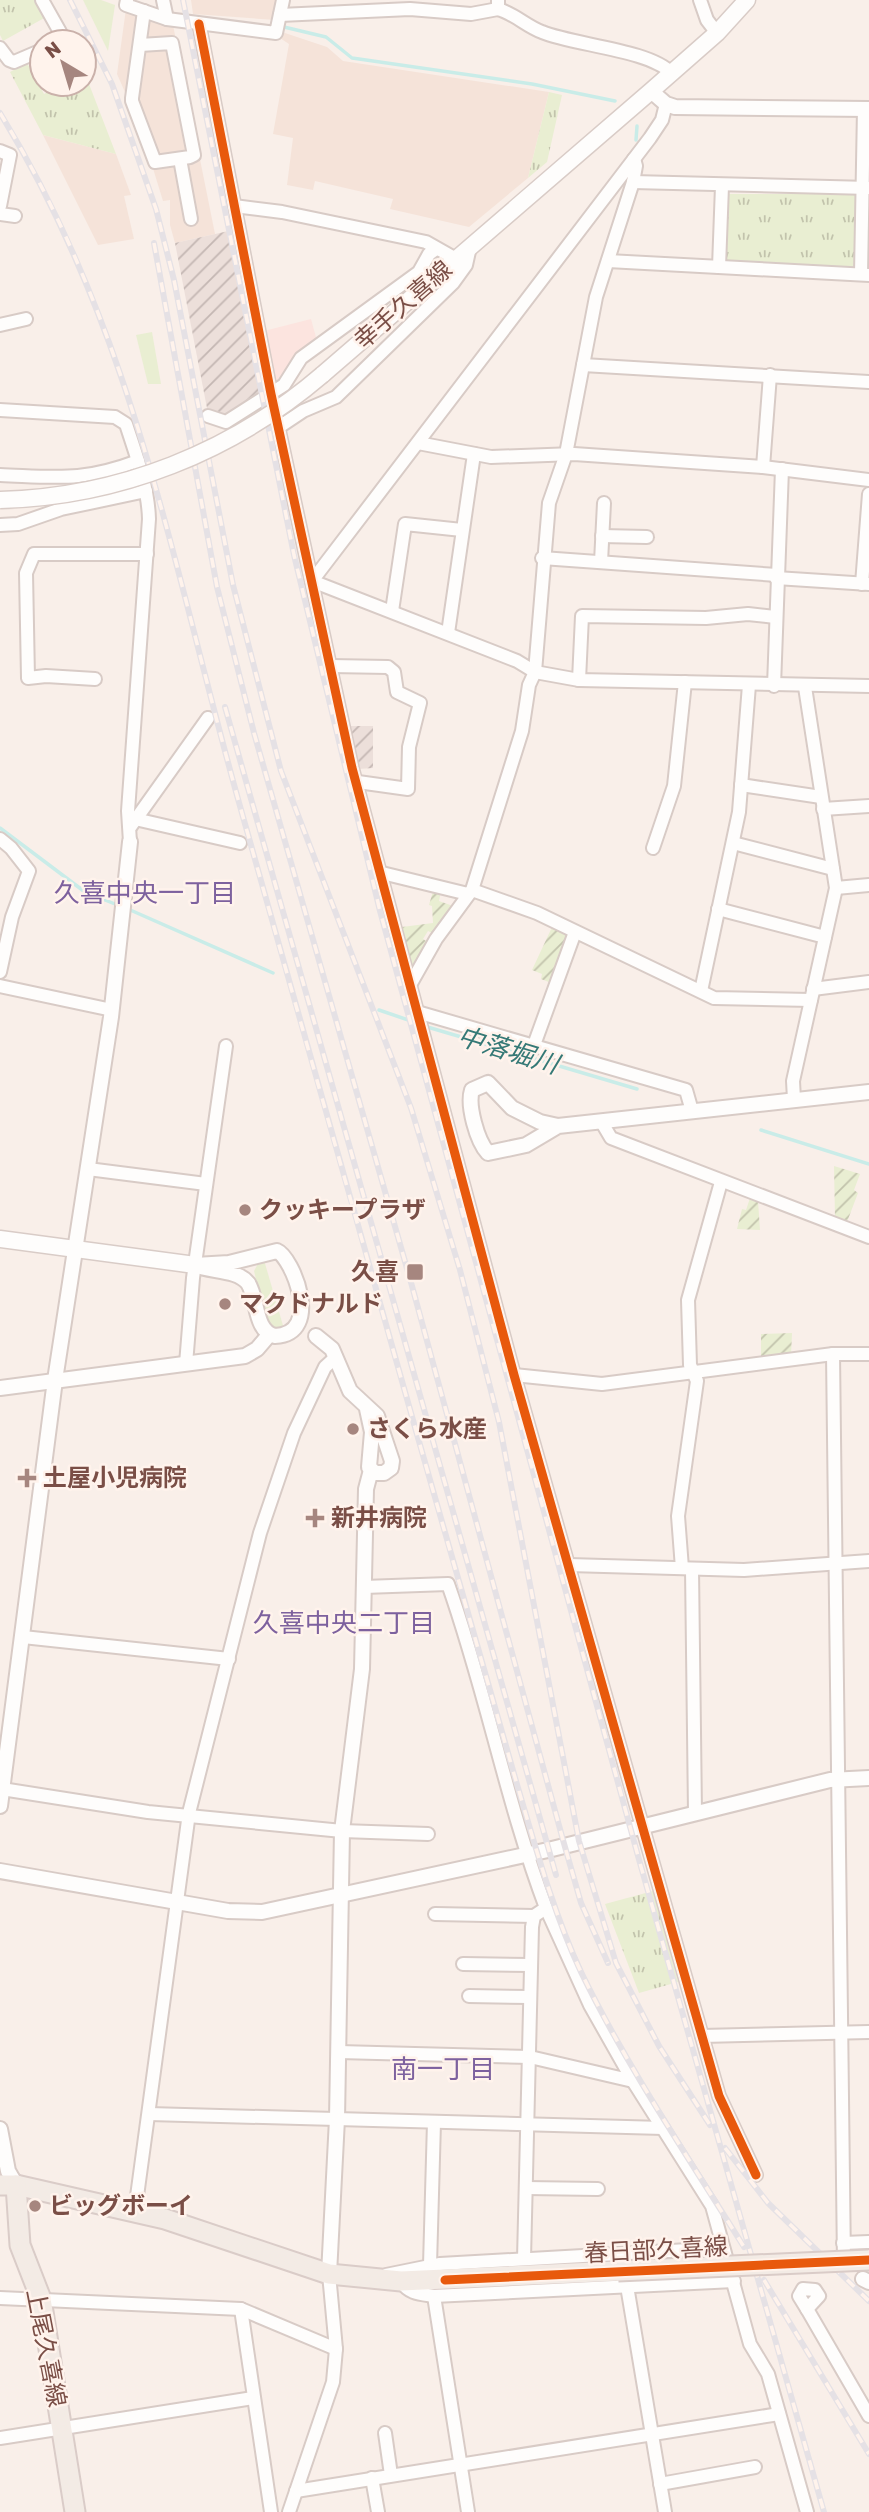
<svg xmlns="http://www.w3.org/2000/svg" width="869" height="2512" viewBox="0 0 869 2512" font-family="Rubik,'Noto Sans JP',sans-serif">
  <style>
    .residential { fill: #f5e3d9 }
    .commercial { fill: #fce4df }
    .industrial { fill: url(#industrial-furrows) }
    .grass { fill: #e9eed2 }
    .park { fill: url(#park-tufts) }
    .garden { fill: url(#garden-furrows) }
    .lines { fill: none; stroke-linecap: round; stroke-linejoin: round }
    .stream { stroke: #c9ece8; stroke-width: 3.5 }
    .minor-casing { stroke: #d8cbc6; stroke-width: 16 }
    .tertiary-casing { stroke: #d8cbc6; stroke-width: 18 }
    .secondary-casing { stroke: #d9ccc7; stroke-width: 19 }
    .primary-casing { stroke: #daccc8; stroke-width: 23 }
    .minor { stroke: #fefdfc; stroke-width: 12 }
    .tertiary { stroke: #fefdfc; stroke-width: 14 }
    .secondary { stroke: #fefdfc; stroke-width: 16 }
    .primary { stroke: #f3ebe5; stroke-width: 19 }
    .rail-casing { stroke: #e5e1e5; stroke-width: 6 }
    .rail { stroke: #fff3ec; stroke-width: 3.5; stroke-dasharray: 10; stroke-linecap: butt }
    .secondary-bridge-casing { stroke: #d9ccc7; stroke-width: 19; stroke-linecap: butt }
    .primary-bridge-casing { stroke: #daccc8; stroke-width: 23; stroke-linecap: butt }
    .secondary-bridge { stroke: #fefdfc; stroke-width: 16 }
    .primary-bridge { stroke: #f3ebe5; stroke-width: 19 }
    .cycleway-casing { stroke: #fff3ec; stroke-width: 13 }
    .cycleway { stroke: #e8590c; stroke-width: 9 }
    .poi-dot { fill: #a6867f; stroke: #fff3ec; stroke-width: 2.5 }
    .labels { text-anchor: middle; stroke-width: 5; stroke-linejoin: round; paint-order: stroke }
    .street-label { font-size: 24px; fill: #7a4e46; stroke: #fff3ec }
    .poi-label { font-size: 24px; font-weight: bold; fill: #7a4e46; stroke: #fff3ec; text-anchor: start }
    .neighbourhood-label { font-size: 26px; fill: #7d619e; stroke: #fff3ec }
    .water-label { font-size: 26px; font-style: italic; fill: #357976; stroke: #fff3ec }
  </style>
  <defs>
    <pattern id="industrial-furrows" width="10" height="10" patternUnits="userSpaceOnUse" patternTransform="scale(1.75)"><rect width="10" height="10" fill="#ecdfda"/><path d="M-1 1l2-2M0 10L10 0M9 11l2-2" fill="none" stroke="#c4b7b3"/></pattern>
    <pattern id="park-tufts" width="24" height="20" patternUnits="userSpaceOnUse" patternTransform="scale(1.75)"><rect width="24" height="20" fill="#e9eed2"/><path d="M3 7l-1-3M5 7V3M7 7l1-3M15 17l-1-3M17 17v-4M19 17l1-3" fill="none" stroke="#c2c3ac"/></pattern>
    <pattern id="garden-furrows" width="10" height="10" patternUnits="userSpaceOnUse" patternTransform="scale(1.75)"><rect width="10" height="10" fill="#e9eed2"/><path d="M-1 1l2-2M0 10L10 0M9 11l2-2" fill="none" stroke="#c2c3ac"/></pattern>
  </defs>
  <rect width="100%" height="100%" fill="#f9efe9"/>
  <g class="residential">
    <polygon points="191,0 279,0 275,20 193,14"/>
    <polygon points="126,9 173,25 215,234 175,243 170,225 170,200 163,201 140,126 117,74"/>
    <polygon points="282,32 327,47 343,61 549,92 528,178 469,227 390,209 393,199 315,181 313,190 287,185 293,138 273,134 289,44 280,38"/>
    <polygon points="43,135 116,154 131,195 124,196 134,239 98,245"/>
  </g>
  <polygon class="commercial" points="311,319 317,341 275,385 264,331"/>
  <g class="industrial">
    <polygon points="233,230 265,393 228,417 207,408 175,243"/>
    <polygon points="349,726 373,726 373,768 358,769"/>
  </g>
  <g class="grass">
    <polygon points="83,0 101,0 115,5 108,51"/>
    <polygon points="152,332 161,384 148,384 136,335"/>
    <polygon points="260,1260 264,1260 284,1329 277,1331 265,1316 254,1271"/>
  </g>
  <g class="park">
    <polygon points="0,0 37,0 46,17 3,41 0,35"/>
    <polygon points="27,63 44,94 63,84 84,84 84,71 116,154 43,135 10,72"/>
    <polygon points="549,92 562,95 547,162 528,178"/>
    <polygon points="729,194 856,194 855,268 726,262"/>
    <polygon points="653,1891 678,1982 639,1993 605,1904"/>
  </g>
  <g class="garden">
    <polygon points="434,888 441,891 439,901 453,906 434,934 428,931 423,939 429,943 412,970 402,927 433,923 432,906 429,905"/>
    <polygon points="553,925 571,933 554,984 541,979 542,974 532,970"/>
    <polygon points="834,1166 860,1174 854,1190 858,1193 847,1222 835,1218"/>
    <polygon points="750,1198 758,1201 760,1230 737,1229 742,1209 746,1210"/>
    <polygon points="792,1333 791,1356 761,1360 761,1334"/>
  </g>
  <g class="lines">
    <g class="stream">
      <polyline points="284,27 326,37 352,58 532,84 615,101"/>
      <polyline points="636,140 637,126"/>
      <polyline points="0,828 85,892 120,906"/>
      <polyline points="128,909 273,973"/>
      <polyline points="379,1010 417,1023"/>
      <polyline points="424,1026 637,1089"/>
      <polyline points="761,1130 869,1164"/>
    </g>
    <defs>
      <g id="minor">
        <polyline points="42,0 60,32 57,42"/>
        <polyline points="127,0 126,5 167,19 276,33 283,0"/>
        <polyline points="163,0 167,19"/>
        <polyline points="700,0 707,20 717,33"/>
        <path d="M498,9C515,14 526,26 542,32C573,45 650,50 671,73"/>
        <polyline points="280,15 410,9 471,14 498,9 498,0"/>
        <polyline points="199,24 271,394 352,768 514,1375 719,2096 756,2175"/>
        <polyline points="140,45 172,43 194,155 190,157 155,162 132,101 132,98 144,11"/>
        <polyline points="0,48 9,60 14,62 42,50"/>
        <polyline points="0,151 10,155 0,206"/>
        <polyline points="180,159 191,219"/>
        <polyline points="633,182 869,188"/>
        <polyline points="234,206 282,212 426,242 456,259"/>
        <polyline points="0,214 15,216"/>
        <polyline points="608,261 869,275"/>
        <polyline points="719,267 722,186"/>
        <polyline points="861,274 864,109"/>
        <polyline points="0,325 26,319"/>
        <polyline points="583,365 869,382"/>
        <path d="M0,410L115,417L126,424C136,455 148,486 149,519L128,811L130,842"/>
        <polyline points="208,416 226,422 284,385 301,358 419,272 429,254 436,249"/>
        <polyline points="279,427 303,411 336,397 453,283 466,265 470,247"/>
        <polyline points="418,443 491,457 574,454 763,467 869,480"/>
        <polyline points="763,467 770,375"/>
        <path d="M0,475C57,477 82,482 138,461"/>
        <polyline points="0,525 18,524 61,509 146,491"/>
        <polyline points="602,536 647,537"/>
        <polyline points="542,558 777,575"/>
        <polyline points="601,562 604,503"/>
        <polyline points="776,578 869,584"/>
        <polyline points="312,581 650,138 662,120 666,104"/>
        <polyline points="312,581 517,661 535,672 579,680 869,686"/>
        <polyline points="862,584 869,494"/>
        <polyline points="392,611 405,524 462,530"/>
        <polyline points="448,633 474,454"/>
        <polyline points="331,666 388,667 394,672 397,692 420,703 409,747 408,789 358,782"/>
        <polyline points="95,679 46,676 28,678 26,573 34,554 147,554"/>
        <polyline points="579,680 582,616 706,618 748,614 775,617"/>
        <polyline points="774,686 782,469"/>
        <polyline points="741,785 821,797"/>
        <polyline points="823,809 869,806"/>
        <polyline points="135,819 240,843"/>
        <polyline points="131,826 208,718"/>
        <polyline points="0,839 11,848 29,871 12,917 0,972"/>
        <polyline points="733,843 833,869"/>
        <polyline points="653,848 674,786 685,682"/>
        <polyline points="382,873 468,894"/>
        <polyline points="836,888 869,885"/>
        <polyline points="472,890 537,913 714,998 811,1000"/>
        <polyline points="718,909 825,937"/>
        <polyline points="410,985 436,939 472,890 522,731 529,685 535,672 549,503 566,454 596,297 633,182 636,166 634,159"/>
        <polyline points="0,986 112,1010"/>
        <polyline points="813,989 869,982"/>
        <polyline points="701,991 739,812 749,685"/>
        <polyline points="417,1012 686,1090 692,1111"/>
        <polyline points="534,1045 575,932"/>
        <polyline points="794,1099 793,1081 836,888 805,687"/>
        <polyline points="601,1121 611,1138 869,1237"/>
        <polyline points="88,1169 206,1184"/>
        <polyline points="833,1354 844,2263"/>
        <polyline points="186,1364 193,1278 226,1046"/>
        <polyline points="514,1375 602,1384 833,1354 869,1354"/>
        <polyline points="569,1565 744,1570 869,1561"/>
        <polyline points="682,1568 678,1516 697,1381 690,1365 688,1300 721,1182"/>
        <polyline points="692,1569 695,1813"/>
        <path d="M364,1587L448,1584C486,1691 506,1802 546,1908L534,1916L532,1927L524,2259"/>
        <polyline points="23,1637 229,1659"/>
        <polyline points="2,1789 148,1812 342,1831 428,1834"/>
        <polyline points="435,1914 534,1916"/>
        <polyline points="463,1964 531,1965"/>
        <polyline points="469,1996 530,1997"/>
        <polyline points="702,2036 869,2032"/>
        <polyline points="339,2052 530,2057 633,2081 590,2005 546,1908"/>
        <polyline points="633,2081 712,2206 750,2344 768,2374 807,2512"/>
        <polyline points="149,2114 663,2128"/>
        <polyline points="526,2188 598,2189"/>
        <polyline points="135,2211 189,1813 260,1533 294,1433 325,1367 336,1357"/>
        <polyline points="843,2243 869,2242"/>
        <polyline points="430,2265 434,2122"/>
        <polyline points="386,2275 440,2264 723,2248"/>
        <path d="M401,2281C408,2294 421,2294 434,2296L734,2281"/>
        <polyline points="627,2286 665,2512"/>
        <polygon points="803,2289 815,2290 819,2296 807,2309 799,2296"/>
        <polyline points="434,2296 468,2512"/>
        <polyline points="0,2298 241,2309 336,2349"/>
        <polyline points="241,2309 271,2512"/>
        <polyline points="807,2309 869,2416"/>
        <polyline points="385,2433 391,2475"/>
        <polyline points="0,2438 253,2398"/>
        <polyline points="372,2478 378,2512"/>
        <polyline points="660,2484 755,2467"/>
        <polyline points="296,2491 779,2414"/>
        <polyline points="289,2512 333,2382 336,2349 329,2274"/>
      </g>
      <g id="tertiary">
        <polyline points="651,91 666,104 675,107 869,109"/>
        <path d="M558,1126L526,1145L488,1153C477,1141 467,1105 472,1090L488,1083L512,1108L540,1122L558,1126L869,1092"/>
        <path d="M277,1251C292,1257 324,1334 275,1336C254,1331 258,1298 248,1283C237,1269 210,1272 195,1265L229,1263Z"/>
        <polyline points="316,1336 332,1349 350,1391 377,1416 392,1461 391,1468 384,1473 375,1473 369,1467 372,1432 367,1409"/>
        <polyline points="0,1388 245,1356 257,1349 269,1335"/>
        <polyline points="0,1806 55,1380 111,1017 130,842"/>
        <polyline points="0,1871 228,1911 262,1912 548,1850 830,1780 869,1778"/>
        <polyline points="0,2129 8,2171 16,2185"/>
        <polyline points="329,2274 337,2119 342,1831 362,1669 366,1489 371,1470"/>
        <polyline points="863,2279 869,2282"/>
      </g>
      <g id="secondary">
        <polyline points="322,375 651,91 717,33 747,0"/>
        <polyline points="0,1239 195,1265"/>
      </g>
      <g id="primary">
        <polyline points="0,2185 16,2185 165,2219 329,2274 401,2281 618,2271"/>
        <polyline points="16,2185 20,2245 41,2299 75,2512"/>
      </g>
    </defs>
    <use href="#minor" class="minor-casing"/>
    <use href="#tertiary" class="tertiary-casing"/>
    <use href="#secondary" class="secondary-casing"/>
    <use href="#primary" class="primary-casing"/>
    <use href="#minor" class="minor"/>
    <use href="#tertiary" class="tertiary"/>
    <use href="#secondary" class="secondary"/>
    <use href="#primary" class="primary"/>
    <defs>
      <g id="rail">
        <polyline points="70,0 112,84 156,209 174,280 233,585 281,771 411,1108 460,1270 499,1422 579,1841 616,1963 659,2046 710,2125"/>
        <polyline points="183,0 294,555 380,911 638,1856 824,2512"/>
        <path d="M0,113C133,330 171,559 238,799C330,1127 422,1454 516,1781C535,1845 553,1912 581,1972C627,2067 688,2157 744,2247"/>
        <polyline points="154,243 217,587 254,733 412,1286 563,1840 581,1903 608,1963"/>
        <polyline points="225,707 556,1875"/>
        <polyline points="725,2148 768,2203 869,2301"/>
        <polyline points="764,2280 869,2454"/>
      </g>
    </defs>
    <use href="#rail" class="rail-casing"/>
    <use href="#rail" class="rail"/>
    <defs>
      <path id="secondary-bridge" d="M0,500C119,497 232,452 322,375"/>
      <polyline id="primary-bridge" points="618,2271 869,2260"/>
    </defs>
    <use href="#secondary-bridge" class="secondary-bridge-casing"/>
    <use href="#primary-bridge" class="primary-bridge-casing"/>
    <use href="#secondary-bridge" class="secondary-bridge"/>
    <use href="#primary-bridge" class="primary-bridge"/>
    <defs>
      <g id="cycleway">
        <polyline points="199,24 271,394 352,768 514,1375 719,2096 756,2175"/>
        <polyline points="445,2280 869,2260"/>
      </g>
    </defs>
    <use href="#cycleway" class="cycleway-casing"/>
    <use href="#cycleway" class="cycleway"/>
  </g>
  <g class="poi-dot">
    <circle cx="245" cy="1210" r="7"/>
    <rect x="406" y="1263" width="18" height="18" rx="3.5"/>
    <circle cx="225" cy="1304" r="7"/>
    <circle cx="353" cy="1429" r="7"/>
    <path d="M23.5 1467.5h7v7h7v7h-7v7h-7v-7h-7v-7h7z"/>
    <path d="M311.5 1507.5h7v7h7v7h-7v7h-7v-7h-7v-7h7z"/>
    <circle cx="35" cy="2206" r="7"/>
  </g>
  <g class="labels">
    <g class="street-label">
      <text transform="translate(403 305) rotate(-41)" y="8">幸手久喜線</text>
      <text transform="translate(656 2250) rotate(-3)" y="8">春日部久喜線</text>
      <text transform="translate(46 2348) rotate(79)" y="8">上尾久喜線</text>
    </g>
    <g class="poi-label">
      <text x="259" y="1218">クッキープラザ</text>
      <text x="399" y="1280" text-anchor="end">久喜</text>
      <text x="239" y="1312">マクドナルド</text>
      <text x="367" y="1437">さくら水産</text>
      <text x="43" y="1486">土屋小児病院</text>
      <text x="331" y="1526">新井病院</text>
      <text x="49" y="2214">ビッグボーイ</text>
    </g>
    <g class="neighbourhood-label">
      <text x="145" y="902">久喜中央一丁目</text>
      <text x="344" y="1632">久喜中央二丁目</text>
      <text x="443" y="2078">南一丁目</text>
    </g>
    <g class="water-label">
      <text transform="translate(508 1050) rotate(17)" y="9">中落堀川</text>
    </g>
  </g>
  <g transform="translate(63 63) rotate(322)"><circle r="33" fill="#fff3ec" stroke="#cab1aa" stroke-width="2"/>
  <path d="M0-5L12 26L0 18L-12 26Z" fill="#a6867f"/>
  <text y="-10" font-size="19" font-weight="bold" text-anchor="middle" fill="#7a4e46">N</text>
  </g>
</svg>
